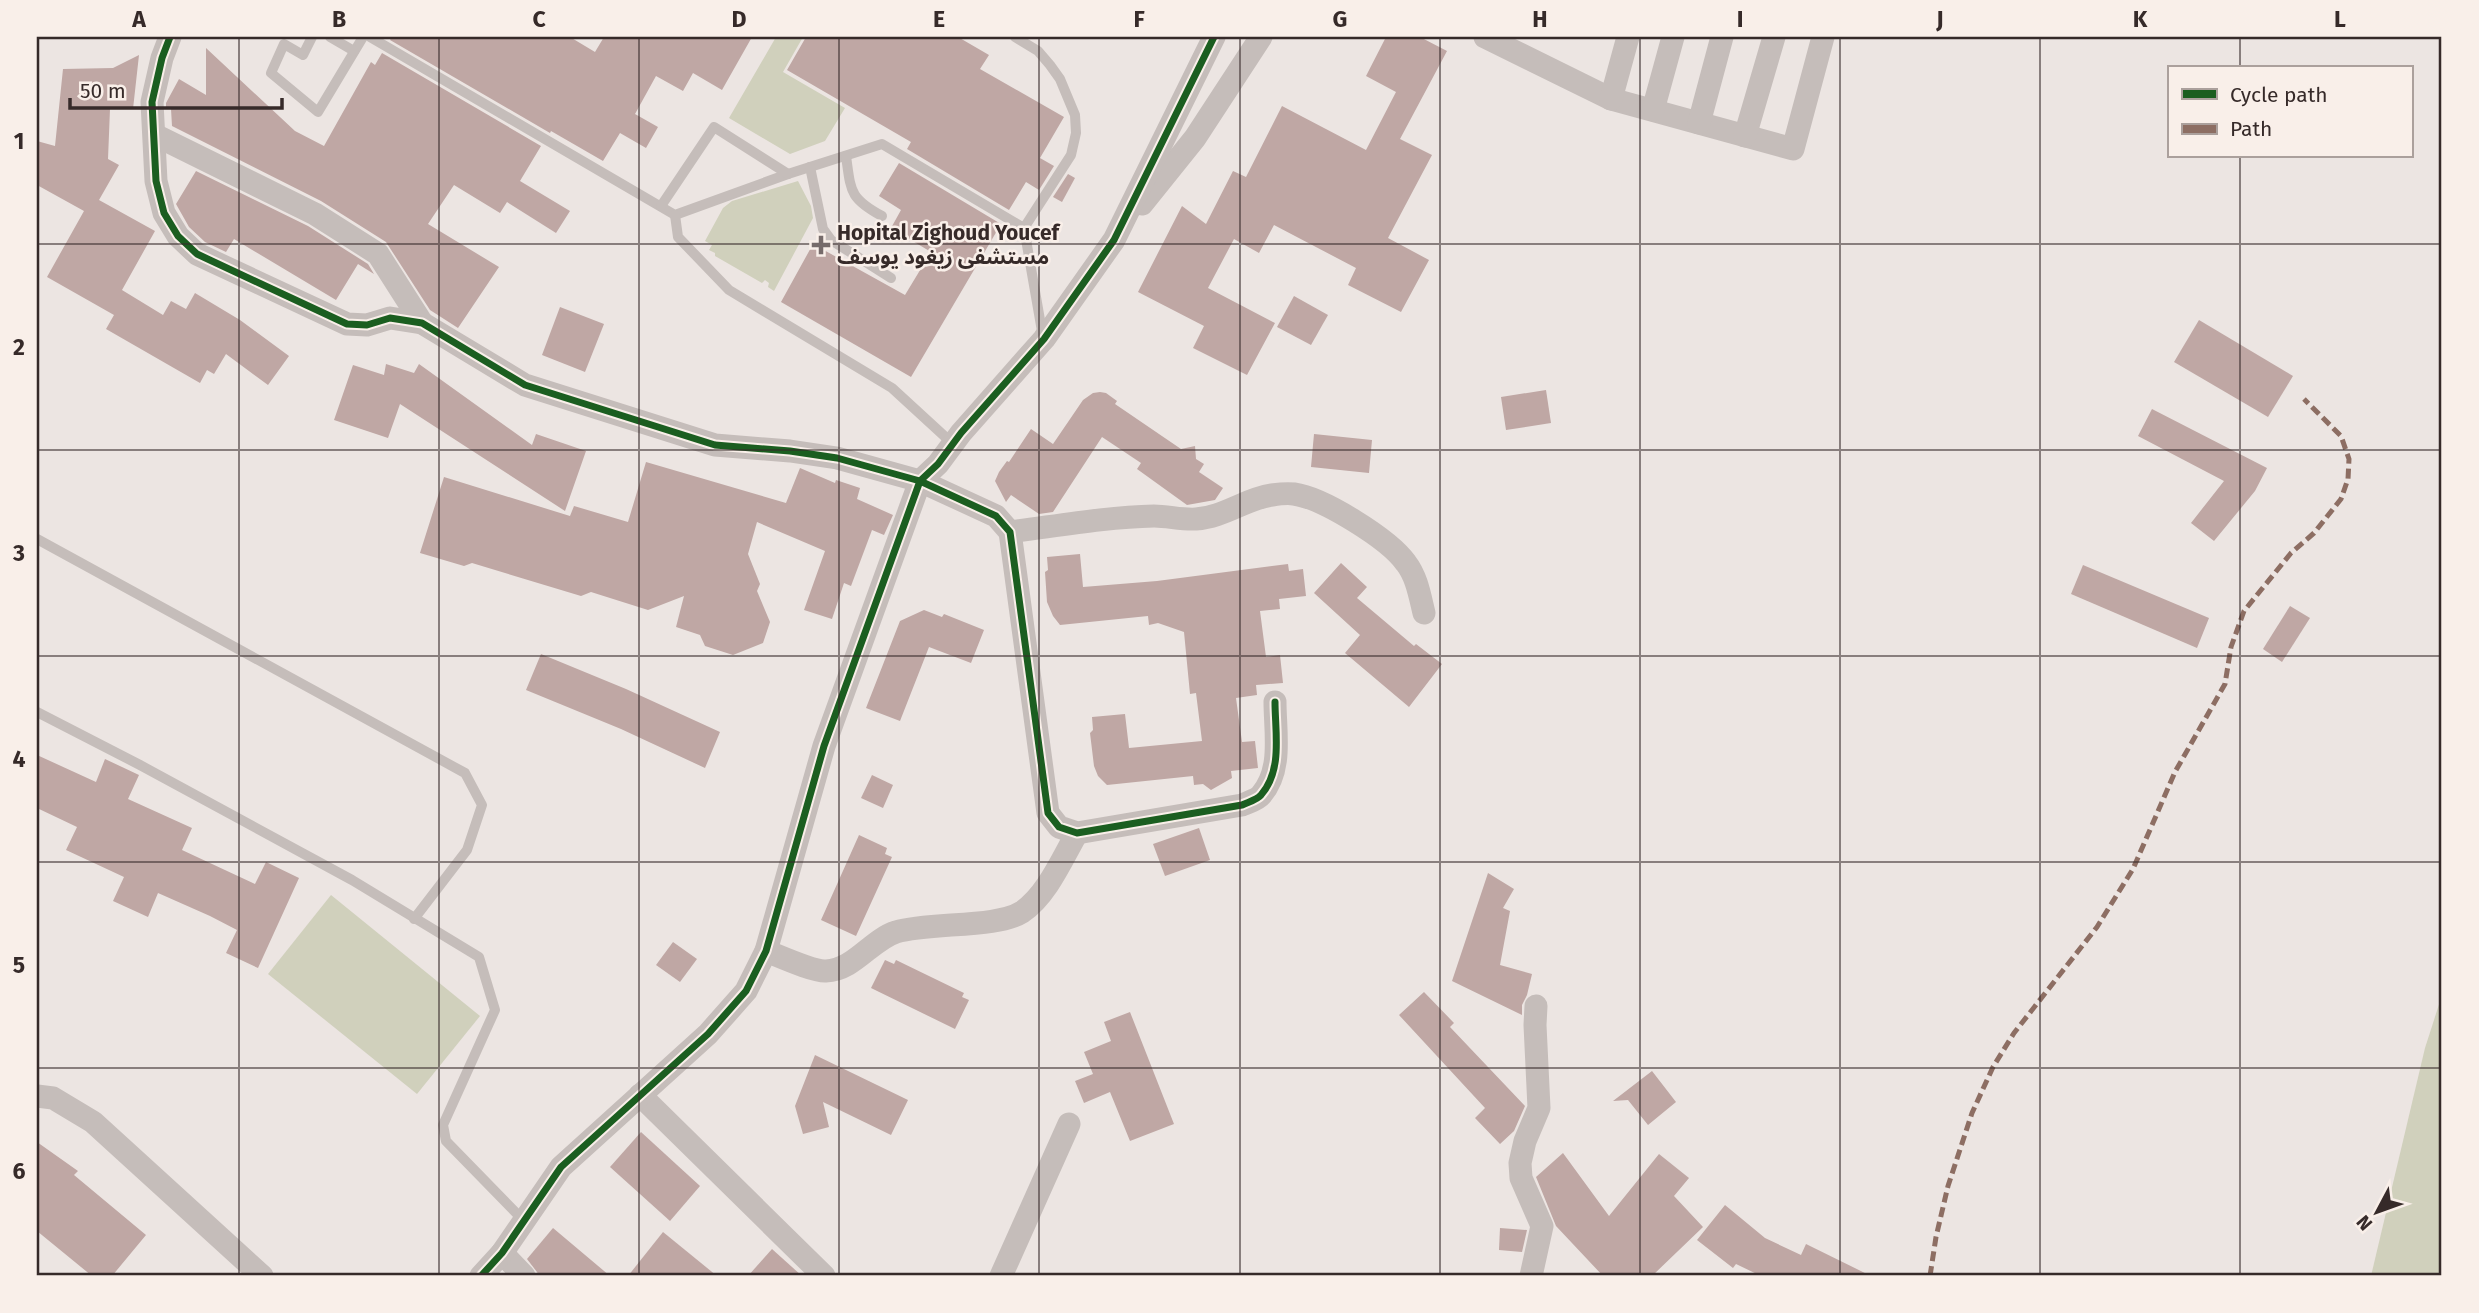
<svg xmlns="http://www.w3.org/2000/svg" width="2479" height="1313" viewBox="0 0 2479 1313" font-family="'Fira Sans','Noto Sans Arabic',sans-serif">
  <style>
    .green { fill: #d0d0bc }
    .building { fill: #bfa7a4 }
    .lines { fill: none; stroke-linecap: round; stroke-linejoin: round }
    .lane { stroke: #c5bdba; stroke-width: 10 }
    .street { stroke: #c5bdba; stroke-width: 23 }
    .quiet { stroke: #8d6e63; stroke-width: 5; stroke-dasharray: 10 5; stroke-linecap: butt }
    .cycleway-casing { stroke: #f9efe9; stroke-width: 11 }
    .cycleway { stroke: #1b5e20; stroke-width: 7 }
    .grid { fill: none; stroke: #362a29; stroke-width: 2; stroke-opacity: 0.55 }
    .poi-dot { fill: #766b6a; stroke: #f9efe9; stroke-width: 2.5 }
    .labels { text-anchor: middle; stroke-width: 5; stroke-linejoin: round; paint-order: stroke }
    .poi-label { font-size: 21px; font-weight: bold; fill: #362a29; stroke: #f9efe9; text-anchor: start }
    .neatline { fill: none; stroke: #362a29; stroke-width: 2.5 }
    .grid-label { font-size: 23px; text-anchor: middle; font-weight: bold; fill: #362a29 }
  </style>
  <rect width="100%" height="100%" fill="#ece5e2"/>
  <g class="green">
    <polygon points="776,37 803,37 783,72 845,108 825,141 790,154 729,118"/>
    <polygon points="798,181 811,206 813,218 774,291 768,287 769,283 765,280 762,283 715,256 715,253 709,250 712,245 705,241 723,208 732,201"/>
    <polygon points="331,895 480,1016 417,1094 268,974"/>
    <polygon points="2442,995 2442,1276 2371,1276 2425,1048"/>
  </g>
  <g class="building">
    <polygon points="392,37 570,37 595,52 604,37 752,37 722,90 693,73 683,91 656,76 635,114 658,127 646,148 620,133 603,161 551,131 550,133 390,40"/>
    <polygon points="806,37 958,37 989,55 980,69 1064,117 1040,158 1054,166 1039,190 1026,182 1009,210 907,149 911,142 787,70"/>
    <polygon points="1386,37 1420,37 1447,51 1400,139 1432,155 1388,238 1429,260 1401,312 1348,285 1356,268 1274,225 1259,253 1234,239 1208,288 1275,323 1247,375 1193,348 1204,326 1138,292 1182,206 1206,224 1233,171 1246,177 1282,106 1366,150 1396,92 1366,76"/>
    <polygon points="206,48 295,131 324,146 371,62 375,65 382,53 541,146 520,181 570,211 556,233 507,202 500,213 454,185 428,224 499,267 458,328 430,310 386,242 321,201 172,126 171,109 166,109 166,103 179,79 206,95"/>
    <polygon points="139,55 133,109 110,109 108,159 119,165 99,200 155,231 122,290 163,315 171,301 186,309 195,293 240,320 289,356 268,385 226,354 214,374 207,370 200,383 106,329 114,315 47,277 84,211 37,185 37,141 55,146 63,69 113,68"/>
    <polygon points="899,163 1001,224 911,377 781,302 813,244 905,295 931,252 891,228 901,210 879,196"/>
    <polygon points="196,171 308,226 368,264 374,274 358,264 336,300 234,239 226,252 205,242 189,227 176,204"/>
    <polygon points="1068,174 1075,178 1062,202 1053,197"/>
    <polygon points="1294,296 1328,315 1311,345 1277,327"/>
    <polygon points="560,307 604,324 585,372 542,355"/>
    <polygon points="2199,320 2293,376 2268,417 2174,362"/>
    <polygon points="386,364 414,373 419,364 532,445 536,434 586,451 565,511 400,404 388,438 334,420 353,365 384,375"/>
    <polygon points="1546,390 1551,423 1506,430 1501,397"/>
    <polygon points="1100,392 1106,393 1117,401 1115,404 1181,449 1195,446 1196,459 1204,464 1199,472 1223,488 1215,500 1187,505 1137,469 1141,463 1102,437 1053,512 1039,514 1011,495 1006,502 995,481 999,472 1007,461 1009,462 1031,429 1053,444 1083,400 1093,393"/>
    <polygon points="2152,409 2267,468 2255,491 2214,541 2191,523 2224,481 2138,436"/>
    <polygon points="1314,434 1372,440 1369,473 1311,467"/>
    <polygon points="646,462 786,503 800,468 835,483 836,480 860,488 857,499 893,515 884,535 872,530 851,586 844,583 832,619 804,610 825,551 757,522 748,554 760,584 757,591 770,622 763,643 733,655 705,646 700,635 676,627 684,596 648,610 591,592 581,596 472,563 464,566 420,553 444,477 570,516 574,506 628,522"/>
    <polygon points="1080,554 1083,587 1157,581 1288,564 1289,571 1303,569 1306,596 1279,599 1280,609 1260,611 1266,657 1280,655 1283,683 1256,685 1257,695 1236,698 1242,742 1255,741 1258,768 1231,771 1232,778 1211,790 1203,784 1194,785 1193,776 1107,785 1098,776 1094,766 1090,733 1093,730 1092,717 1125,714 1129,748 1202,741 1196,693 1190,694 1184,632 1158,623 1149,625 1148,616 1060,625 1053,616 1047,602 1045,572 1048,570 1047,557"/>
    <polygon points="1341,563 1367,587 1357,598 1414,646 1416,644 1442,664 1409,707 1345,653 1360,635 1314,593"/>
    <polygon points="2083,565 2209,618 2197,648 2071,594"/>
    <polygon points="2290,606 2310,618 2282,662 2263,649"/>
    <polygon points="924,610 942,617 944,614 984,630 971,663 929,647 900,721 866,708 900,621"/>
    <polygon points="541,654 626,689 720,732 705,768 621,729 526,690"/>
    <polygon points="37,755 96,782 105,759 139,775 128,799 192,828 182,850 255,884 266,862 299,878 258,968 226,953 237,930 210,916 158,893 148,917 113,901 124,877 66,850 77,827 37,808"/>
    <polygon points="872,775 893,785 883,808 861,798"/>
    <polygon points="1199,828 1210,860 1165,876 1153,844"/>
    <polygon points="859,835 887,848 885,854 892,857 856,936 821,920"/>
    <polygon points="1488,873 1514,889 1503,908 1510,911 1500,965 1532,974 1527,995 1522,1005 1522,1015 1452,981"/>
    <polygon points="673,942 697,959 680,982 656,965"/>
    <polygon points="885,960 894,964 896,960 964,993 962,997 969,1000 955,1029 871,988"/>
    <polygon points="1424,992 1454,1023 1450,1027 1525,1106 1514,1131 1500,1144 1475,1118 1485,1108 1399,1015"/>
    <polygon points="1130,1012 1174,1124 1130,1141 1110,1092 1084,1103 1075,1081 1093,1074 1084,1052 1111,1041 1104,1022"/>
    <polygon points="815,1055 908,1100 891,1135 823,1102 829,1127 803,1134 795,1106"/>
    <polygon points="1652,1071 1676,1102 1648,1125 1628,1100 1613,1101"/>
    <polygon points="641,1132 700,1186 670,1221 610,1167"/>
    <polygon points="37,1142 78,1171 74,1175 146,1235 112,1276 92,1276 37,1231"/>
    <polygon points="1563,1153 1609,1216 1659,1154 1689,1178 1674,1196 1703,1227 1652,1276 1603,1276 1556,1226 1536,1177"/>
    <polygon points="1725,1205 1765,1238 1801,1255 1806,1244 1871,1276 1761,1276 1736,1264 1733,1268 1697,1240"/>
    <polygon points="553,1228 610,1276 540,1276 527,1259"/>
    <polygon points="1500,1228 1527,1230 1522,1252 1499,1250"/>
    <polygon points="663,1232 717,1276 628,1276"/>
    <polygon points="772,1249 802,1276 748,1276"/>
  </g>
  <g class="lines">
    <g class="lane">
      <polyline points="312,37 303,55 284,44 271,73 318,112 363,37"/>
      <polyline points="330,37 354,51"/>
      <polyline points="370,37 675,215 788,174 882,144 1024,228"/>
      <polyline points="1015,37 1038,51 1050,65 1060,79 1075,115 1076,133 1071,155 1024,228 1043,337"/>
      <path d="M846,156C851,191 849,198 882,216"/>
      <polyline points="810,167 823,229 831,240 891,278"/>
      <polyline points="661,206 714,127 788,174"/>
      <polyline points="675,215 678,237 729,290 892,388 953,444"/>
      <polyline points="37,539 465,773 482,805 467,850 414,919"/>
      <polyline points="37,712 140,765 352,880 479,957 495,1010 443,1125 446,1141 524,1221"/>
    </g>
    <g class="street">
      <path d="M170,37L162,58L152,102L156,181L164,213L178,236L197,254L347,324L367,325L390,318L422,323L525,385L715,445L790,451L837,458L920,481L996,516L1010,532L1048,813L1059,827L1077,833L1242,805C1248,802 1257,800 1261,795C1283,770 1275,732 1275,702"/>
      <polyline points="1485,37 1611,99 1793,149 1823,37"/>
      <polyline points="1611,99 1628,37"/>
      <polyline points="1653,110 1673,37"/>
      <polyline points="1699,123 1722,37"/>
      <polyline points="155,135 315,214 378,254 422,323"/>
      <polyline points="1745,136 1774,37"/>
      <polyline points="1142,204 1195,138 1261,37"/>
      <path d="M1010,532C1057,526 1106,517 1154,516C1168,516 1182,520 1196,519C1224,517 1245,499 1272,495C1279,494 1287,493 1294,494C1323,498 1389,539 1406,563C1417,577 1420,597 1424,613"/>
      <path d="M766,951C779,956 814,972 826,971C854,970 871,940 896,932C930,922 997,928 1022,912C1047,895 1062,859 1077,833"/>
      <polyline points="640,1095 824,1276"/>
      <polyline points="37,1096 53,1098 93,1122 262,1276"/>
      <polyline points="502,1253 524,1276"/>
      <polyline points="481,1276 502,1253 561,1167 708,1034 746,991 766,951 824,746 920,481 938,464 961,433 1044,339 1114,240 1214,37"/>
      <polyline points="1001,1276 1069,1124"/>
      <polyline points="1531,1276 1542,1226 1521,1178 1520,1163 1525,1141 1539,1108 1535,1025 1536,1006"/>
    </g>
    <polyline class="quiet" points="1930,1276 1936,1237 1948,1186 1972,1113 1993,1067 2014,1033 2097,927 2133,869 2175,772 2225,684 2231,647 2244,611 2291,553 2314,533 2341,499 2348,479 2349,459 2341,436 2304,399"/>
    <defs>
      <g id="cycleway">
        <path d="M170,37L162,58L152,102L156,181L164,213L178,236L197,254L347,324L367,325L390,318L422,323L525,385L715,445L790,451L837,458L920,481L996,516L1010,532L1048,813L1059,827L1077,833L1242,805C1248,802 1257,800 1261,795C1283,770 1275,732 1275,702"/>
        <polyline points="481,1276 502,1253 561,1167 708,1034 746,991 766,951 824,746 920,481 938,464 961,433 1044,339 1114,240 1214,37"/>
      </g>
    </defs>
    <use href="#cycleway" class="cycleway-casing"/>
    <use href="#cycleway" class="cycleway"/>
  </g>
  <path class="grid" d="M239,37V1276M439,37V1276M639,37V1276M839,37V1276M1039,37V1276M1240,37V1276M1440,37V1276M1640,37V1276M1840,37V1276M2040,37V1276M2240,37V68M2240,156V1276M37,244H2442M37,450H2442M37,656H2442M37,862H2442M37,1068H2442"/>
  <path class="poi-dot" d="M817.5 234.5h7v7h7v7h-7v7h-7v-7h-7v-7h7z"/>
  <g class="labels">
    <g class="poi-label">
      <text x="837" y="240">Hopital Zighoud Youcef<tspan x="837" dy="24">مستشفى زيغود يوسف</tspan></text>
    </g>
  </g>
  <rect width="2479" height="1313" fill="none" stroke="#f9efe9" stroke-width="77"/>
  <rect x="2168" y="66" width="245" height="91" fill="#f9efe9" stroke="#aba09c" stroke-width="2"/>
  <rect x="2182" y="89" width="35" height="10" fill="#1b5e20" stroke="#aba09c" stroke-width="2"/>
  <text x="2230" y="102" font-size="21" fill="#362a29">Cycle path</text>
  <rect x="2182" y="124" width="35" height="10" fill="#8d6e63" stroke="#aba09c" stroke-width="2"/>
  <text x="2230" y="136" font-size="21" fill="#362a29">Path</text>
  <g transform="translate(2377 1212) rotate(229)" stroke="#f9efe9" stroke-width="5" paint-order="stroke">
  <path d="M0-5L12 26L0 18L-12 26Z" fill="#362a29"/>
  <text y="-10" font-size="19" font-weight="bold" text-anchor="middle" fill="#362a29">N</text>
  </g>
  <path d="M70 98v10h212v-10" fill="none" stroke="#362a29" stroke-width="3.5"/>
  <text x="80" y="98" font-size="21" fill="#362a29" stroke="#f9efe9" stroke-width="5" paint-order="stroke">50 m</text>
  <rect x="38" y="38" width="2402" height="1236" class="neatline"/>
  <g class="grid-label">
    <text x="139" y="27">A</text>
    <text x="339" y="27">B</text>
    <text x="539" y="27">C</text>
    <text x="739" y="27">D</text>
    <text x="939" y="27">E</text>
    <text x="1139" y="27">F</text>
    <text x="1340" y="27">G</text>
    <text x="1540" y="27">H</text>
    <text x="1740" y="27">I</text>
    <text x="1940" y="27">J</text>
    <text x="2140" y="27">K</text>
    <text x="2340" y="27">L</text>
    <text x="19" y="149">1</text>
    <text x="19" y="355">2</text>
    <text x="19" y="561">3</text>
    <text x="19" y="767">4</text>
    <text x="19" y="973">5</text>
    <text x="19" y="1179">6</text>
  </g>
</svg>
